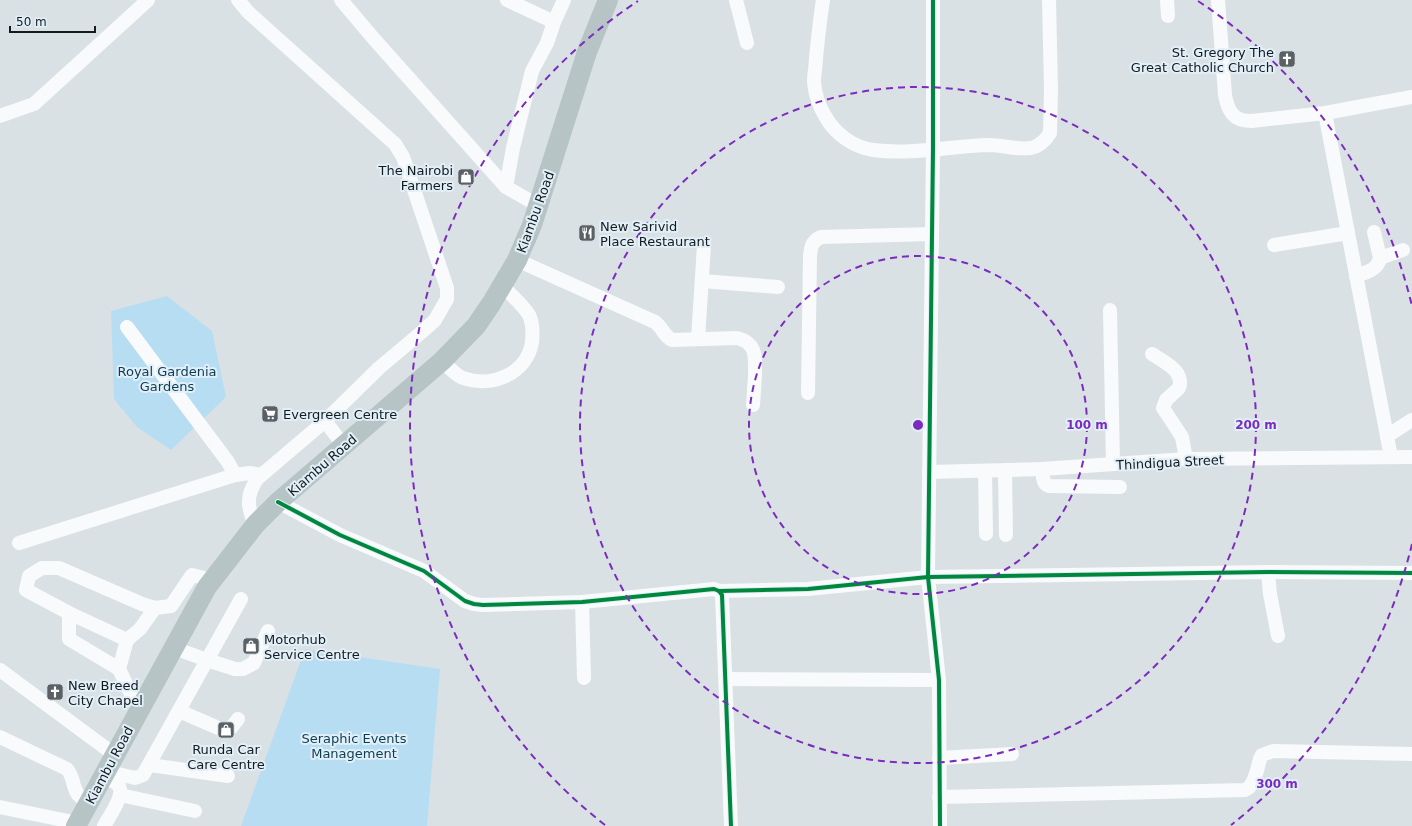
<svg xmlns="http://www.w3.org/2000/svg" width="1412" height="826" viewBox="0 0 1412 826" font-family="'DejaVu Sans',sans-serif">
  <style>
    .green { fill: #b6ddf2 }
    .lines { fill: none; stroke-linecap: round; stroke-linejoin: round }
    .minor { stroke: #f9fafb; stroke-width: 14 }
    .highway { stroke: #b6c4c6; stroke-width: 20 }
    .cycleway-casing { stroke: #e1eff8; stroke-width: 6 }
    .cycleway { stroke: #00873e; stroke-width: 4 }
    .ring { fill: none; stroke: #7b2cbf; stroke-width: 2; stroke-dasharray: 7 5 }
    .labels { text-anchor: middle; stroke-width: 4; stroke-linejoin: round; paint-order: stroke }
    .poi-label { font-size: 13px; fill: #151a1d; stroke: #e1eff8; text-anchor: start }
    .street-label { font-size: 13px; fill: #151a1d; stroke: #e1eff8 }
    .park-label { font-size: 13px; fill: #0d3d53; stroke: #e1eff8 }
    .centre { fill: #7b2cbf; stroke: #e1eff8; stroke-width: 2 }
    .ring-label { font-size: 12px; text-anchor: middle; font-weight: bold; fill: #7b2cbf; stroke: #e1eff8; stroke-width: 4; stroke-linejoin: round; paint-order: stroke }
  </style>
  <rect width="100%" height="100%" fill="#d9e1e5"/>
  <g class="green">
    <polygon points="167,296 212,331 226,397 171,450 137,427 114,399 111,311"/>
    <polygon points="305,649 440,669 427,826 241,826"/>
  </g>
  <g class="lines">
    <g class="minor">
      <path d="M238,0L248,12L395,144L403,157L447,288V299L435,320L423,331L379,368L325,421L257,479C246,496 247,506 255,525"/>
      <polyline points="341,0 374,39 506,187 539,206"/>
      <polyline points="507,0 554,22"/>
      <polyline points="736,0 747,43"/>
      <path d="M823,0C820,19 818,38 816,58C816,65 814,74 814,82C815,94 819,106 825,116C835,134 853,147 873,150C912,155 950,146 989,145C1003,145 1016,150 1031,148C1040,146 1045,141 1050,133L1051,89L1049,0"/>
      <polyline points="933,0 933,149 928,577 939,680 940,826"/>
      <polyline points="1167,0 1168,16"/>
      <path d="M1218,0L1225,95C1228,111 1233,121 1251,121L1325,113L1412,97"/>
      <polyline points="1325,113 1391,457"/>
      <polyline points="0,116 34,104 148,0"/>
      <polyline points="506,187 513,148 532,71 547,43 554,22 564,0"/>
      <polyline points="1274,245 1348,233"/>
      <polyline points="1380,258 1403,250"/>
      <path d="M517,260L655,322C662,327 664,336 672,340L737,338C758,343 755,359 755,376C754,386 754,395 753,405"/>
      <path d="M1356,276C1366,272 1378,270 1380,258L1374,232"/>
      <polyline points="702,281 778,287"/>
      <polyline points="1110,310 1113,464"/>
      <polyline points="127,327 228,462 235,475"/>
      <polyline points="698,339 704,245"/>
      <path d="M1152,354C1163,361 1185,371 1179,388L1166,400L1163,408L1182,437L1186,459"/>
      <path d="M442,361C448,366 456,376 463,378C492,388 527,374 532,342C533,332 533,323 529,315C524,306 509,293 502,285"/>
      <path d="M808,393L810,256C811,246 812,241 821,237L932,234"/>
      <polyline points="325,421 344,446"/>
      <polyline points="1387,436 1412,420"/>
      <path d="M1042,469C1043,475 1042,484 1049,486L1120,487"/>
      <polyline points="1005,470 1006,535"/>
      <polyline points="985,471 986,534"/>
      <polyline points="929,472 1042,469 1186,459 1412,457"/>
      <polyline points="278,502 340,535 424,571 465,601 474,604 483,605 582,602 714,589 719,591 722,595 731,826"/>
      <polyline points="19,543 235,475 250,473 261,475"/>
      <polyline points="1268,572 1270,594 1278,636"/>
      <polyline points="719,591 808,589 928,577 1268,572 1412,573"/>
      <polyline points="582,602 584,678"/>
      <polyline points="69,613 127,640 140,629 155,608"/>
      <polyline points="174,648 207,660 235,669 243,669 254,663 268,631"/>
      <polyline points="119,669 127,640"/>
      <polyline points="0,670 115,755"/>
      <polyline points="726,679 939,680"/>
      <polyline points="139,711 119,669 69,639 69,613 26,590 29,576 42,568 59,568 142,604 155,608 171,606 192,575 212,580"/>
      <polyline points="179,711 223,730 231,728 238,719"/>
      <path d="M0,737L67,769C74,777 72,785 77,793C79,797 85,800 89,803"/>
      <polyline points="939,758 1012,754"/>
      <polyline points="150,765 228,776"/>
      <polyline points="106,771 135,778 143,775 241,599"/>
      <path d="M103,777C108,779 115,781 118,785C126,793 109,817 104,826"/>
      <polyline points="120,795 195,811"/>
      <path d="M939,797L1245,790C1255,786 1257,769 1260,759L1262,755L1273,751L1412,754"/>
      <polyline points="0,807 78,823"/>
    </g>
    <polyline class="highway" points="76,826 207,587 255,525 278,502 442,361 476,326 491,304 517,260 532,225 587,52 608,0"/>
    <defs>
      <g id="cycleway">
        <polyline points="933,0 933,149 928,577 939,680 940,826"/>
        <polyline points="278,502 340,535 424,571 465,601 474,604 483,605 582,602 714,589 719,591 722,595 731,826"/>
        <polyline points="719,591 808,589 928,577 1268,572 1412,573"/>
      </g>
    </defs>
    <use href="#cycleway" class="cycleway-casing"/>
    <use href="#cycleway" class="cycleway"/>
  </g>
  <g class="ring">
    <circle cx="918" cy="425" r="169"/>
    <circle cx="918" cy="425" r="338"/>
    <path d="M1412 544A508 508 0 0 1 1231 825M605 825A508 508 0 0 1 638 1M1198 1A508 508 0 0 1 1412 306"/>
  </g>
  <defs>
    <symbol id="church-square" viewBox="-11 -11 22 22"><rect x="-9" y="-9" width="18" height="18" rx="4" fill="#5a6063" stroke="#e1eff8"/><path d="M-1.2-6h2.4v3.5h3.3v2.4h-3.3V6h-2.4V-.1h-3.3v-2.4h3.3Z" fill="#fff"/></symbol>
    <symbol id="shop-square" viewBox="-11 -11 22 22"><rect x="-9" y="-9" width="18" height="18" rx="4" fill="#5a6063" stroke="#e1eff8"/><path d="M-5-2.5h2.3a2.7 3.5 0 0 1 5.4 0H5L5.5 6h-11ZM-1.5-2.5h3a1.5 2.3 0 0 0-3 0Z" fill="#fff"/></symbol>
    <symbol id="restaurant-square" viewBox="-11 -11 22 22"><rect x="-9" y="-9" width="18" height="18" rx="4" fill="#5a6063" stroke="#e1eff8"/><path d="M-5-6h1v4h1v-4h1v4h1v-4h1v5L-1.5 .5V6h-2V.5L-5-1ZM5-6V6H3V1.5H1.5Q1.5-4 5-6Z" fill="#fff"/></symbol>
    <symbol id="supermarket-square" viewBox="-11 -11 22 22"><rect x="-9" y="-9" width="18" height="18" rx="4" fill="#5a6063" stroke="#e1eff8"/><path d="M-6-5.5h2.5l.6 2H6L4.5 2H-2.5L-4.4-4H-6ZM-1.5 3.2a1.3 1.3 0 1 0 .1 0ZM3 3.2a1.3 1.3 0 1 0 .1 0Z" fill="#fff"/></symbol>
  </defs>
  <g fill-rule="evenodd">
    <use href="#church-square" x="1277" y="49" width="20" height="20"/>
    <use href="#shop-square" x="456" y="167" width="20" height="20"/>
    <use href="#restaurant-square" x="577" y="223" width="20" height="20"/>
    <use href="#supermarket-square" x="260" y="404" width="20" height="20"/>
    <use href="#shop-square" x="241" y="636" width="20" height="20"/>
    <use href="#church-square" x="45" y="682" width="20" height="20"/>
    <use href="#shop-square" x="216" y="720" width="20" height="20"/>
  </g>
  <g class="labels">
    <g class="poi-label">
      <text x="1274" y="57" text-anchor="end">St. Gregory The<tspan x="1274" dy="15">Great Catholic Church</tspan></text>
      <text x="453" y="175" text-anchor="end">The Nairobi<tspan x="453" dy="15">Farmers</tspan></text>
      <text x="600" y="231">New Sarivid<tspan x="600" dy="15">Place Restaurant</tspan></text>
      <text x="283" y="419">Evergreen Centre</text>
      <text x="264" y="644">Motorhub<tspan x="264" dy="15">Service Centre</tspan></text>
      <text x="68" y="690">New Breed<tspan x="68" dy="15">City Chapel</tspan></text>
      <text x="226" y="754" text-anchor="middle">Runda Car<tspan x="226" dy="15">Care Centre</tspan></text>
    </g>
    <g class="street-label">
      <text transform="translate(535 212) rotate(-70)" y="5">Kiambu Road</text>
      <text transform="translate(1170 462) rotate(-3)" y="5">Thindigua Street</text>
      <text transform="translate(322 465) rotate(-41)" y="5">Kiambu Road</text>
      <text transform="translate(109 765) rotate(-62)" y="5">Kiambu Road</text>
    </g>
    <g class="park-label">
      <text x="167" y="376">Royal Gardenia<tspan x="167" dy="15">Gardens</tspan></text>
      <text x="354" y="743">Seraphic Events<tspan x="354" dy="15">Management</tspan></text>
    </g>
  </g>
  <circle cx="918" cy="425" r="6" class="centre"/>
  <g class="ring-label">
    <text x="1087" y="429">100 m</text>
    <text x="1256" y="429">200 m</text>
    <text x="1277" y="788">300 m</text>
  </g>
  <path d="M10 26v6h85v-6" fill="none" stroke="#151a1d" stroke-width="2"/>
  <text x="16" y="26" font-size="12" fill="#151a1d" stroke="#e1eff8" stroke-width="3" paint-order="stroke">50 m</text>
</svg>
